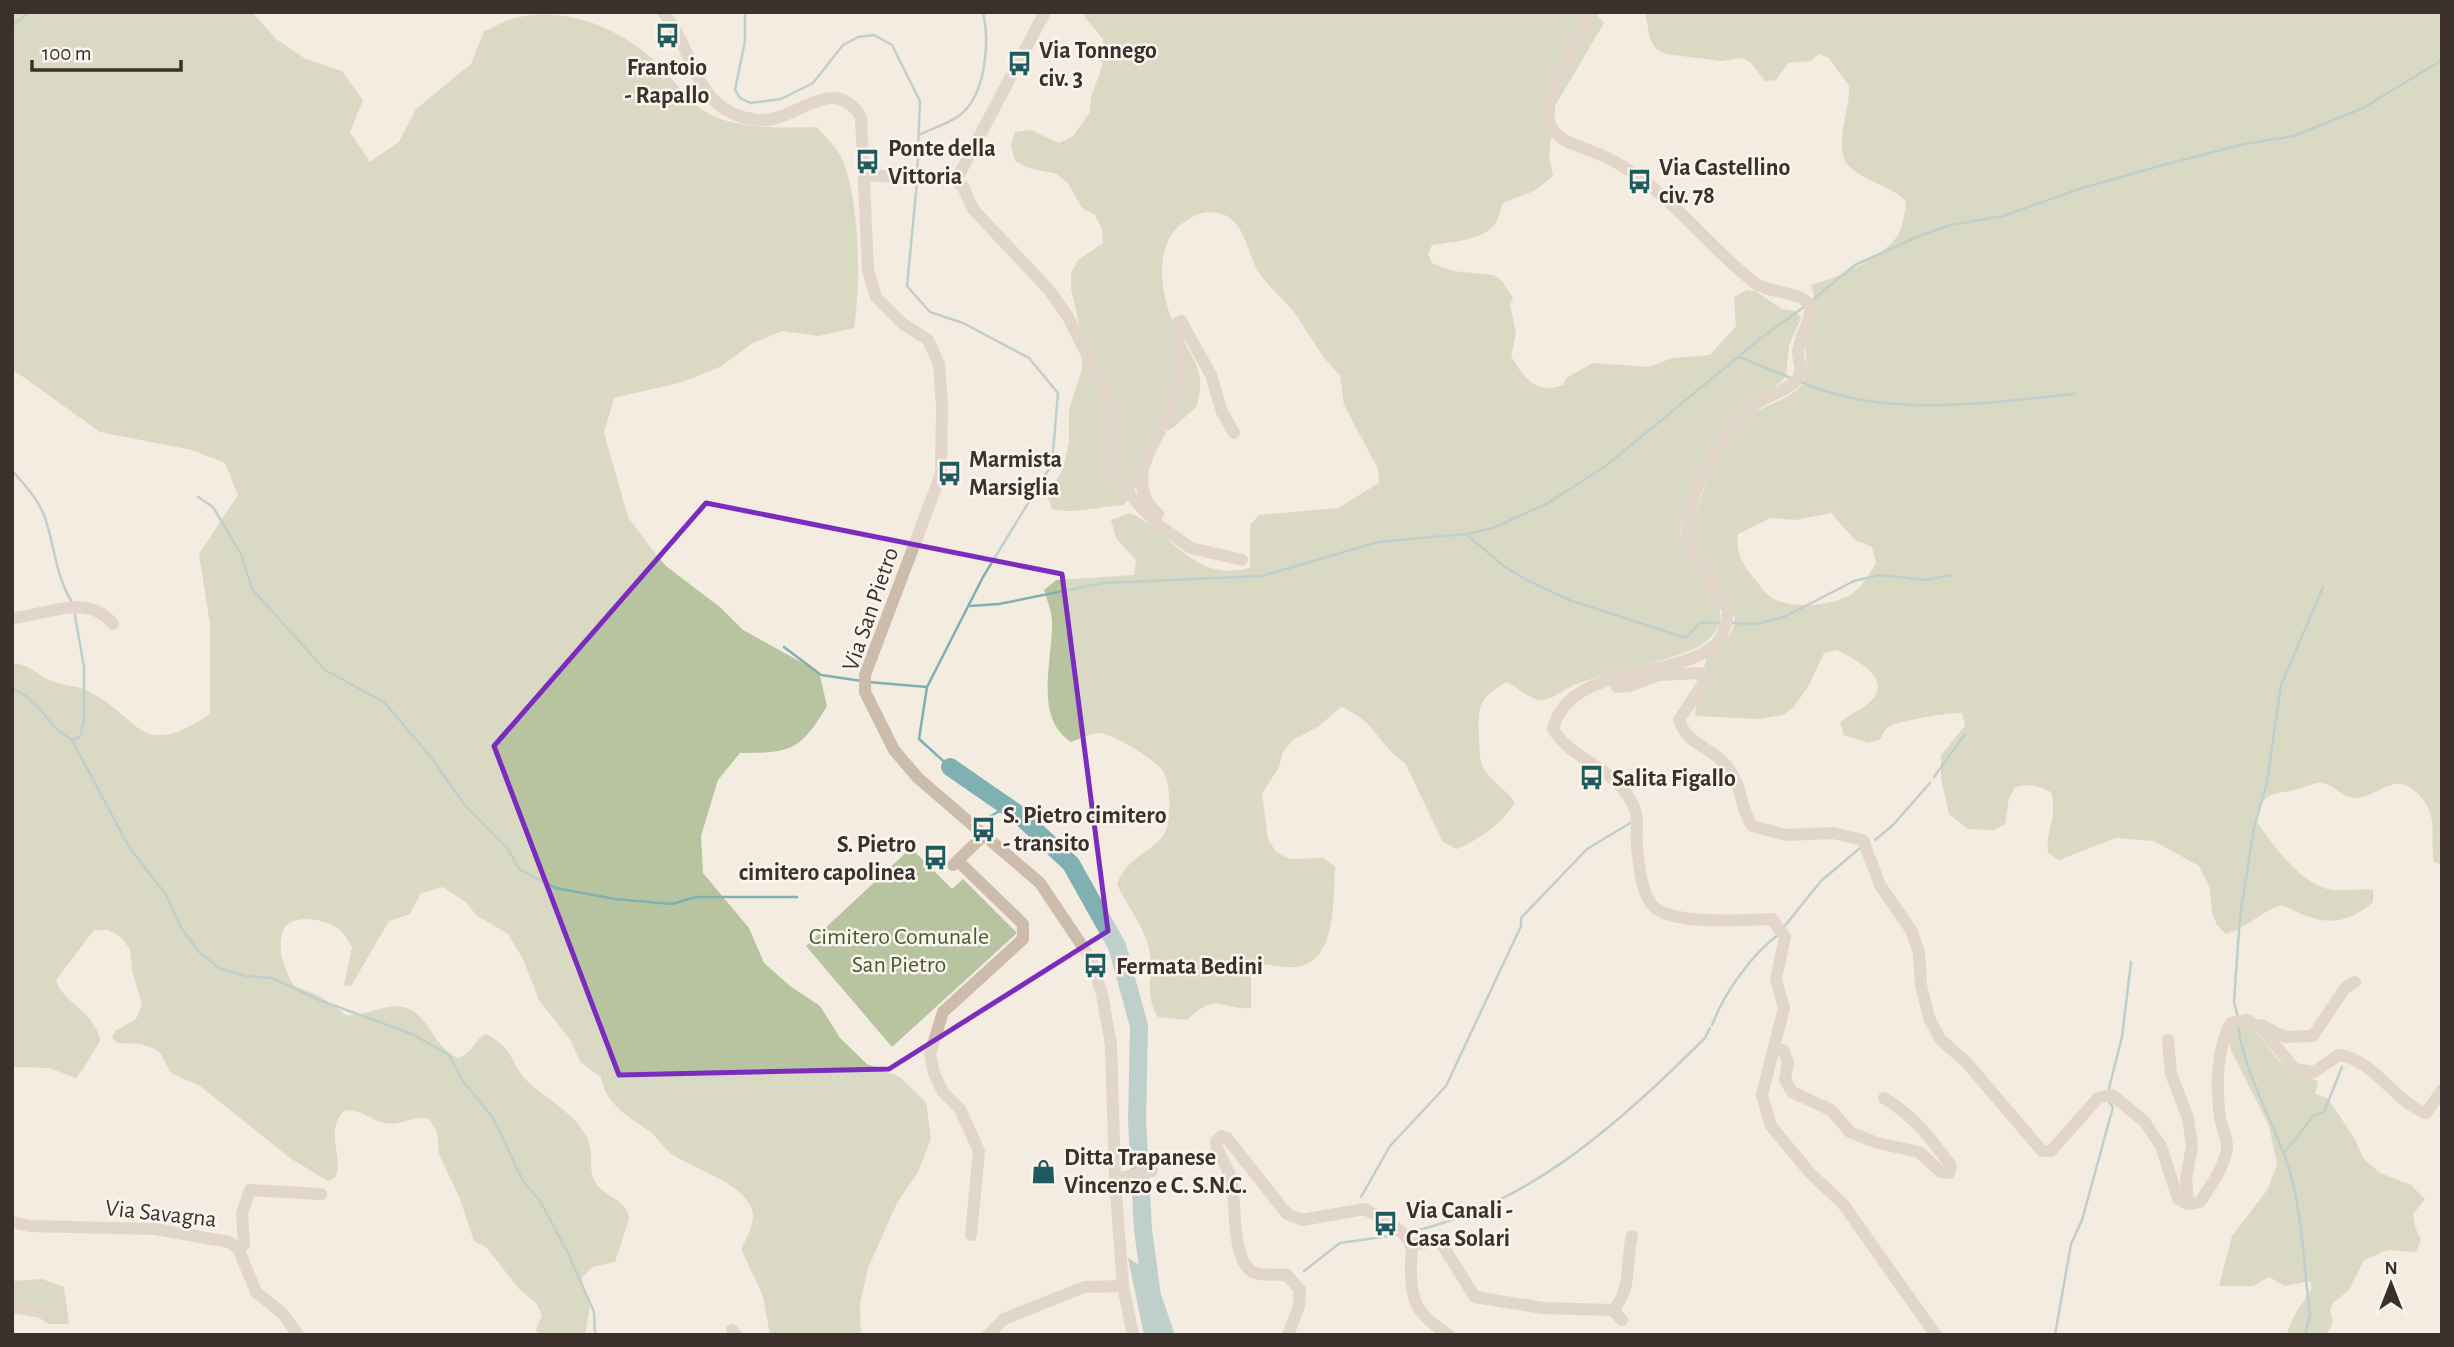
<svg xmlns="http://www.w3.org/2000/svg" width="2454" height="1347" viewBox="0 0 2454 1347" font-family="'Alegreya Sans',sans-serif">
  <style>
    .green { fill: #b8c4a0; fill-rule: evenodd }
    .water { fill: #7fb0b2 }
    .lines { fill: none; stroke-linecap: round; stroke-linejoin: round }
    .stream { stroke: #7fb0b2; stroke-width: 2.5 }
    .river { stroke: #7fb0b2; stroke-width: 18 }
    .minor { stroke: #cdbbac; stroke-width: 12 }
    .marked { fill: none; stroke: #7b2cbf; stroke-width: 5; stroke-linejoin: round }
    .labels { text-anchor: middle; stroke-width: 5; stroke-linejoin: round; paint-order: stroke }
    .poi-label { font-size: 24px; font-weight: bold; fill: #3b302b; stroke: #fbf5ee; text-anchor: start }
    .street-label { font-size: 24px; fill: #3b302b; stroke: #fbf5ee }
    .park-label { font-size: 24px; fill: #4a5a2e; stroke: #fbf5ee }
  </style>
  <rect width="100%" height="100%" fill="#f4ebe1"/>
  <g class="green">
    <path d="M12,12H252L276,39L306,59L342,71L363,100L350,132L370,162L399,142L416,109L471,64L484,31C495,27 507,19 519,17C567,7 617,27 653,59C670,74 683,96 701,109C730,130 782,128 817,127C824,136 836,146 841,157C860,196 861,285 854,328L818,336L782,331L751,344L722,366L682,382L614,398L604,433L628,517L650,547L666,566L721,608L743,630L819,672L827,706C800,751 791,753 740,753L718,780L701,836L703,873L749,928L764,963L790,986L820,1006L840,1038L867,1064L900,1077L926,1102L931,1139L918,1172L897,1203L868,1268L860,1304L861,1335H770L763,1296L741,1249C746,1239 754,1225 753,1214C748,1182 689,1169 668,1151C661,1145 657,1136 649,1131C629,1117 605,1104 601,1077L580,1062L571,1041L539,1000L523,959L508,934L476,915L467,903L443,887L421,893L410,914L389,921L351,986L344,985L352,947C348,941 344,933 339,929C326,919 290,912 283,931C276,949 285,970 293,985L321,997L346,1015C365,1017 382,1004 402,1007C428,1010 430,1045 458,1058C473,1054 473,1040 486,1034C515,1049 510,1064 528,1082C547,1099 581,1117 589,1143C594,1158 587,1171 597,1185C607,1198 628,1200 629,1219L615,1262L592,1267L582,1278L581,1285L590,1306L585,1335H540L536,1330L542,1315L536,1303L519,1289L487,1248L474,1241L460,1199L439,1154L437,1132L429,1119C412,1115 402,1126 386,1123C370,1121 360,1107 344,1111C323,1135 345,1153 335,1178L328,1181L290,1158L200,1086L171,1073L161,1054L155,1049L141,1044L118,1043L112,1038L115,1031L136,1019L142,1005L132,970L130,949L121,937L108,930H94L56,980C60,1000 95,1012 100,1040C97,1047 81,1073 76,1078L49,1068L12,1067V663C27,663 38,675 51,681C63,686 77,685 88,691C144,720 138,761 210,714V624L199,554L238,495L225,463L192,450L100,432L12,369Z"/>
    <path d="M1086,12H1594L1604,23L1555,106L1549,155L1553,176L1534,191L1503,203C1500,209 1499,219 1495,224C1482,241 1451,242 1432,245L1428,254L1432,263L1452,271L1494,275L1502,281L1513,298L1510,305L1516,333L1511,356C1524,378 1536,395 1563,385L1566,378L1593,363L1649,367L1672,358L1710,355L1736,326L1734,297L1747,290L1755,291L1782,309L1796,311L1801,318L1789,346L1786,376C1772,394 1749,404 1733,420C1707,446 1687,488 1681,524C1674,565 1735,595 1717,628C1715,633 1708,641 1703,644C1671,663 1610,670 1572,686C1563,690 1551,699 1543,700C1531,701 1518,687 1506,682C1476,700 1478,709 1479,741C1480,752 1479,763 1486,772C1495,784 1507,790 1515,803C1501,824 1480,839 1457,849L1443,842L1405,763C1376,744 1379,723 1341,707L1319,726L1293,740L1283,752L1279,767L1262,794L1268,839L1276,852L1290,859L1323,858L1335,866C1333,896 1338,964 1295,967C1281,968 1266,963 1251,964V1008C1217,1010 1220,990 1187,1020L1158,1017C1144,996 1153,973 1149,948C1144,927 1127,905 1117,885C1126,853 1162,852 1168,824C1170,809 1171,785 1163,771C1156,760 1111,732 1097,733C1089,734 1079,739 1071,742C1033,717 1053,660 1052,622C1052,612 1047,600 1044,590L1056,580L1134,575L1136,560L1116,538L1111,520L1130,513C1174,533 1192,583 1250,568V525L1259,515L1338,508L1379,483L1378,469L1344,405L1340,375C1322,359 1310,335 1296,315C1285,300 1268,287 1258,271C1246,251 1245,218 1218,213C1202,210 1190,217 1179,226C1154,248 1161,295 1173,322C1181,339 1195,356 1199,374C1202,384 1199,395 1197,406L1174,427L1148,440L1139,483L1124,505C1100,506 1074,515 1052,509L1047,495L1063,469L1069,441V410L1082,368V339L1071,288V273L1078,260L1103,243L1102,229L1095,215L1082,208L1068,183L1057,174L1029,168L1015,161L1011,146L1015,132L1031,130L1059,143L1073,136L1090,112L1091,97L1102,67L1103,39L1084,16Z"/>
    <path d="M1645,12H2442V865L2434,862C2429,836 2441,815 2416,792C2394,771 2379,796 2357,798C2343,799 2335,785 2322,783C2314,782 2310,786 2302,788C2276,796 2261,787 2257,822C2274,846 2302,887 2334,890C2347,891 2360,888 2373,890V902C2339,931 2317,922 2282,905C2261,911 2247,928 2226,934L2217,925L2212,913L2210,888L2199,866L2154,841L2116,838L2059,860L2048,853C2045,830 2058,820 2051,792C2038,786 2030,783 2015,787L2009,798L2005,824L1994,830L1968,829L1949,814L1941,778V755L1965,726L1962,713C1951,712 1892,721 1886,729C1883,732 1882,736 1881,739L1869,743L1844,735L1840,723C1849,714 1864,709 1872,700C1893,677 1853,658 1836,650L1824,653L1808,687L1793,708L1783,715L1759,719L1695,716L1696,703L1708,680L1704,668L1707,655C1770,615 1707,589 1694,545C1687,523 1703,494 1710,473C1716,454 1734,430 1749,417C1764,403 1798,399 1805,378C1809,367 1804,353 1806,341C1811,319 1819,308 1811,285C1837,278 1883,258 1898,235C1903,226 1905,212 1906,202C1890,181 1844,180 1842,150C1840,128 1850,107 1849,86L1829,58L1819,54L1811,61L1788,63L1776,80L1765,81L1752,64L1743,58L1721,61L1666,54L1656,49L1650,39ZM1831,513L1855,540L1872,547L1876,563C1870,573 1862,587 1852,594C1833,606 1787,611 1768,595C1763,591 1759,584 1754,578C1743,565 1735,552 1738,534L1771,518L1795,520Z"/>
    <polygon points="911,848 952,889 963,879 1017,933 892,1047 806,946"/>
    <path d="M2244,1025C2265,1034 2272,1060 2292,1071C2299,1076 2310,1077 2318,1081L2315,1094L2327,1098L2352,1134L2364,1159L2380,1173L2411,1185L2425,1199L2413,1214L2415,1227L2421,1240L2416,1252L2388,1250L2364,1260L2349,1290L2333,1303L2330,1310L2333,1322L2326,1335H2286L2294,1316L2312,1288L2310,1281L2285,1286L2269,1277L2253,1286H2219L2232,1236L2268,1189L2277,1164L2269,1126L2231,1050L2228,1037L2237,1027Z"/>
    <polygon points="42,1279 64,1287 69,1324 49,1324 12,1301 12,1281"/>
  </g>
  <polygon class="water" points="1128,1258 1154,1274 1175,1335 1144,1335"/>
  <g class="lines">
    <g class="stream">
      <polyline points="745,12 745,41 735,90 740,98 750,103 781,99 813,83 843,45 858,37 874,35 892,45 920,101 917,176"/>
      <polyline points="12,26 29,12"/>
      <path d="M921,134C933,128 950,123 960,115C986,95 990,41 983,12"/>
      <polyline points="917,182 907,286 930,312 963,323 1029,358 1058,393 1052,464 983,577 927,687 919,739 950,767"/>
      <polyline points="1811,301 1855,265 1919,236 1950,225 2003,216 2082,188 2163,165 2245,144 2294,136 2363,108 2442,60"/>
      <polyline points="1739,357 1791,378"/>
      <path d="M1801,382C1884,419 1987,403 2074,394"/>
      <path d="M12,470C24,485 36,496 44,515C55,545 55,576 73,604"/>
      <polyline points="198,497 213,507 241,554 252,589 325,670 384,702 430,756 464,804 508,849 519,869 556,888 615,899 672,904 696,897 797,897"/>
      <polyline points="1466,534 1505,567 1527,580 1569,600 1686,638 1699,623 1721,623"/>
      <polyline points="969,606 999,604 1103,583 1262,576 1378,542 1466,534 1493,528 1548,503 1607,465 1761,338 1804,307"/>
      <polyline points="1731,623 1758,624 1784,617 1854,581 1880,575 1926,580 1952,575"/>
      <polyline points="784,647 821,675 862,681"/>
      <polyline points="868,682 927,687"/>
      <path d="M12,689C39,698 48,728 72,740L129,847L167,896L180,926L198,951L219,968L246,976L272,978L319,1000L412,1034L449,1055L463,1081L493,1118L523,1181L540,1201L568,1253L594,1312L595,1335"/>
      <polyline points="72,740 80,737 84,719 84,667 74,610"/>
      <polyline points="1934,777 1965,734"/>
      <polyline points="978,823 1007,807"/>
      <polyline points="1875,840 1893,825 1930,783"/>
      <polyline points="1783,928 1821,881 1860,848"/>
      <polyline points="2238,1018 2234,1002 2240,916 2254,828 2267,782 2281,685 2323,587"/>
      <path d="M1712,1025C1724,993 1752,954 1779,934"/>
      <path d="M2238,1025C2244,1074 2273,1119 2288,1166C2303,1213 2303,1265 2310,1314L2305,1335"/>
      <polyline points="2108,1092 2122,1037 2131,962"/>
      <polyline points="2284,1153 2314,1115 2324,1112 2342,1067"/>
      <polyline points="1361,1197 1390,1146 1446,1086 1521,926 1521,918 1587,849 1632,822"/>
      <path d="M1418,1230C1535,1201 1622,1120 1705,1038L1710,1028"/>
      <polyline points="1304,1271 1340,1243 1396,1235"/>
      <polyline points="2055,1335 2071,1244 2082,1220 2113,1107 2109,1102"/>
    </g>
    <polyline class="river" points="950,767 1018,814 1071,864 1117,946 1139,1026 1137,1121 1143,1229 1157,1335"/>
    <g class="minor">
      <path d="M663,12C697,53 693,114 759,120C796,123 833,71 861,117L868,270L876,297L902,323L928,340L939,364L942,406L941,474L865,675V692L894,750L918,778L1040,883L1091,959L1102,994L1111,1045L1115,1179L1123,1286L1133,1335"/>
      <path d="M1592,12C1579,38 1544,92 1549,120C1553,141 1577,145 1594,152C1661,178 1700,241 1755,283C1770,295 1803,289 1811,308C1810,324 1798,338 1798,354C1799,364 1804,370 1797,379C1788,391 1769,395 1756,404C1724,427 1672,513 1691,553C1701,574 1718,590 1728,611C1726,626 1723,640 1710,649C1666,679 1568,666 1553,729C1570,758 1609,766 1628,796C1642,817 1635,824 1637,847C1639,864 1641,896 1655,908C1676,925 1745,920 1772,919L1785,937L1776,979L1784,1008L1762,1095L1771,1126L1810,1173L1843,1204L1936,1335"/>
      <polyline points="865,175 950,180 960,173 1045,12"/>
      <polyline points="953,179 963,187 973,209 1050,291 1068,317 1111,403 1113,419 1111,467 1116,480 1157,524 1191,548 1242,560"/>
      <path d="M1158,514C1115,475 1171,429 1179,387C1182,366 1176,344 1177,323L1181,321L1211,375L1222,412L1234,433"/>
      <path d="M12,618C47,615 87,592 113,624"/>
      <path d="M1614,680L1617,687L1630,686L1658,675L1700,673L1704,682L1679,720C1687,745 1711,747 1726,765C1745,789 1738,804 1752,826L1786,835L1833,833L1863,840L1880,885L1911,930L1919,952L1921,985L1929,1018L1940,1039L1967,1063L2042,1151H2051L2098,1098L2112,1095L2144,1121L2161,1146L2178,1199L2188,1204L2200,1202C2211,1185 2223,1170 2227,1149C2228,1139 2222,1128 2220,1118C2216,1088 2216,1049 2231,1023L2247,1020L2261,1028L2295,1069L2314,1072L2339,1055C2376,1061 2393,1101 2426,1113L2442,1090"/>
      <polyline points="958,861 1023,924 1023,939 943,1012 930,1054 934,1073 943,1092 960,1109 979,1151 971,1235"/>
      <polyline points="953,865 983,836"/>
      <polyline points="2261,1025 2285,1037 2313,1036 2345,988 2355,982"/>
      <polyline points="2168,1040 2171,1074 2188,1118 2192,1146 2186,1179 2188,1204"/>
      <path d="M1775,1050H1783L1788,1062L1785,1080L1792,1092L1831,1110L1850,1132L1877,1143L1919,1152L1941,1172L1949,1173L1951,1166C1931,1138 1914,1116 1884,1098"/>
      <polyline points="1115,1179 1152,1171"/>
      <polyline points="12,1222 29,1226 155,1229 229,1242 238,1248 256,1292 283,1314 298,1335"/>
      <polyline points="1412,1245 1439,1240 1475,1297 1543,1308 1613,1310 1622,1320"/>
      <polyline points="238,1248 244,1245 242,1213 250,1190 321,1194"/>
      <polyline points="12,1307 43,1312"/>
      <path d="M1613,1310C1633,1288 1625,1263 1632,1236"/>
      <polyline points="732,1330 736,1335"/>
      <polyline points="988,1335 1004,1319 1084,1287 1123,1286"/>
      <path d="M1288,1335L1299,1306L1300,1290L1287,1275C1278,1274 1264,1276 1255,1273C1231,1264 1236,1203 1232,1181C1229,1167 1217,1156 1216,1141L1221,1136L1227,1138L1287,1214L1302,1220L1365,1209C1378,1217 1397,1225 1406,1237C1413,1245 1412,1253 1411,1263C1410,1302 1416,1314 1449,1335"/>
    </g>
  </g>
  <path d="M0 0H2454V1347H0ZM706,503L1062,574L1108,931L889,1069L619,1075L494,746Z" fill="#f4ebe1" fill-opacity=".55" fill-rule="evenodd"/>
  <path class="marked" d="M706,503L1062,574L1108,931L889,1069L619,1075L494,746Z"/>
  <defs>
    <symbol id="bus-bare" viewBox="-9 -9 18 18"><path d="M-5-6H5V4H4V6H2V4H-2V6H-4V4H-5ZM-3.5-4V0h7V-4ZM-3.5 1.2v1.5H-2V1.2ZM2 1.2v1.5H3.5V1.2Z" fill="#1f5a5e" stroke="#fbf5ee" stroke-width="2.5" paint-order="stroke"/></symbol>
    <symbol id="shop-bare" viewBox="-9 -9 18 18"><path d="M-5-2.5h2.3a2.7 3.5 0 0 1 5.4 0H5L5.5 6h-11ZM-1.5-2.5h3a1.5 2.3 0 0 0-3 0Z" fill="#1f5a5e" stroke="#fbf5ee" stroke-width="2.5" paint-order="stroke"/></symbol>
  </defs>
  <g fill-rule="evenodd">
    <use href="#bus-bare" x="650" y="18" width="35" height="35"/>
    <use href="#bus-bare" x="1002" y="46" width="35" height="35"/>
    <use href="#bus-bare" x="850" y="144" width="35" height="35"/>
    <use href="#bus-bare" x="1622" y="164" width="35" height="35"/>
    <use href="#bus-bare" x="932" y="456" width="35" height="35"/>
    <use href="#bus-bare" x="1574" y="760" width="35" height="35"/>
    <use href="#bus-bare" x="966" y="812" width="35" height="35"/>
    <use href="#bus-bare" x="918" y="840" width="35" height="35"/>
    <use href="#bus-bare" x="1078" y="948" width="35" height="35"/>
    <use href="#shop-bare" x="1026" y="1154" width="35" height="35"/>
    <use href="#bus-bare" x="1368" y="1206" width="35" height="35"/>
  </g>
  <g class="labels">
    <g class="poi-label">
      <text x="1039" y="58">Via Tonnego<tspan x="1039" dy="28">civ. 3</tspan></text>
      <text x="667" y="75" text-anchor="middle">Frantoio<tspan x="667" dy="28">- Rapallo</tspan></text>
      <text x="888" y="156">Ponte della<tspan x="888" dy="28">Vittoria</tspan></text>
      <text x="1659" y="175">Via Castellino<tspan x="1659" dy="28">civ. 78</tspan></text>
      <text x="969" y="467">Marmista<tspan x="969" dy="28">Marsiglia</tspan></text>
      <text x="1612" y="786">Salita Figallo</text>
      <text x="1003" y="823">S. Pietro cimitero<tspan x="1003" dy="28">- transito</tspan></text>
      <text x="916" y="852" text-anchor="end">S. Pietro<tspan x="916" dy="28">cimitero capolinea</tspan></text>
      <text x="1116" y="974">Fermata Bedini</text>
      <text x="1064" y="1165">Ditta Trapanese<tspan x="1064" dy="28">Vincenzo e C. S.N.C.</tspan></text>
      <text x="1406" y="1218">Via Canali -<tspan x="1406" dy="28">Casa Solari</tspan></text>
    </g>
    <g class="street-label">
      <text transform="translate(870 609) rotate(-71)" y="8">Via San Pietro</text>
      <text transform="translate(161 1213) rotate(6)" y="8">Via Savagna</text>
    </g>
    <g class="park-label">
      <text x="899" y="944">Cimitero Comunale<tspan x="899" dy="28">San Pietro</tspan></text>
    </g>
  </g>
  <rect width="2454" height="1347" fill="none" stroke="#3b302b" stroke-width="28"/>
  <g transform="translate(2391 1284)" stroke="#fbf5ee" stroke-width="5" paint-order="stroke">
  <path d="M0-5L12 26L0 18L-12 26Z" fill="#3b302b"/>
  <text y="-10" font-size="19" font-weight="bold" text-anchor="middle" fill="#3b302b">N</text>
  </g>
  <path d="M32 60v10h149v-10" fill="none" stroke="#3b302b" stroke-width="3.5"/>
  <text x="42" y="60" font-size="21" fill="#3b302b" stroke="#fbf5ee" stroke-width="5" paint-order="stroke">100 m</text>
</svg>
